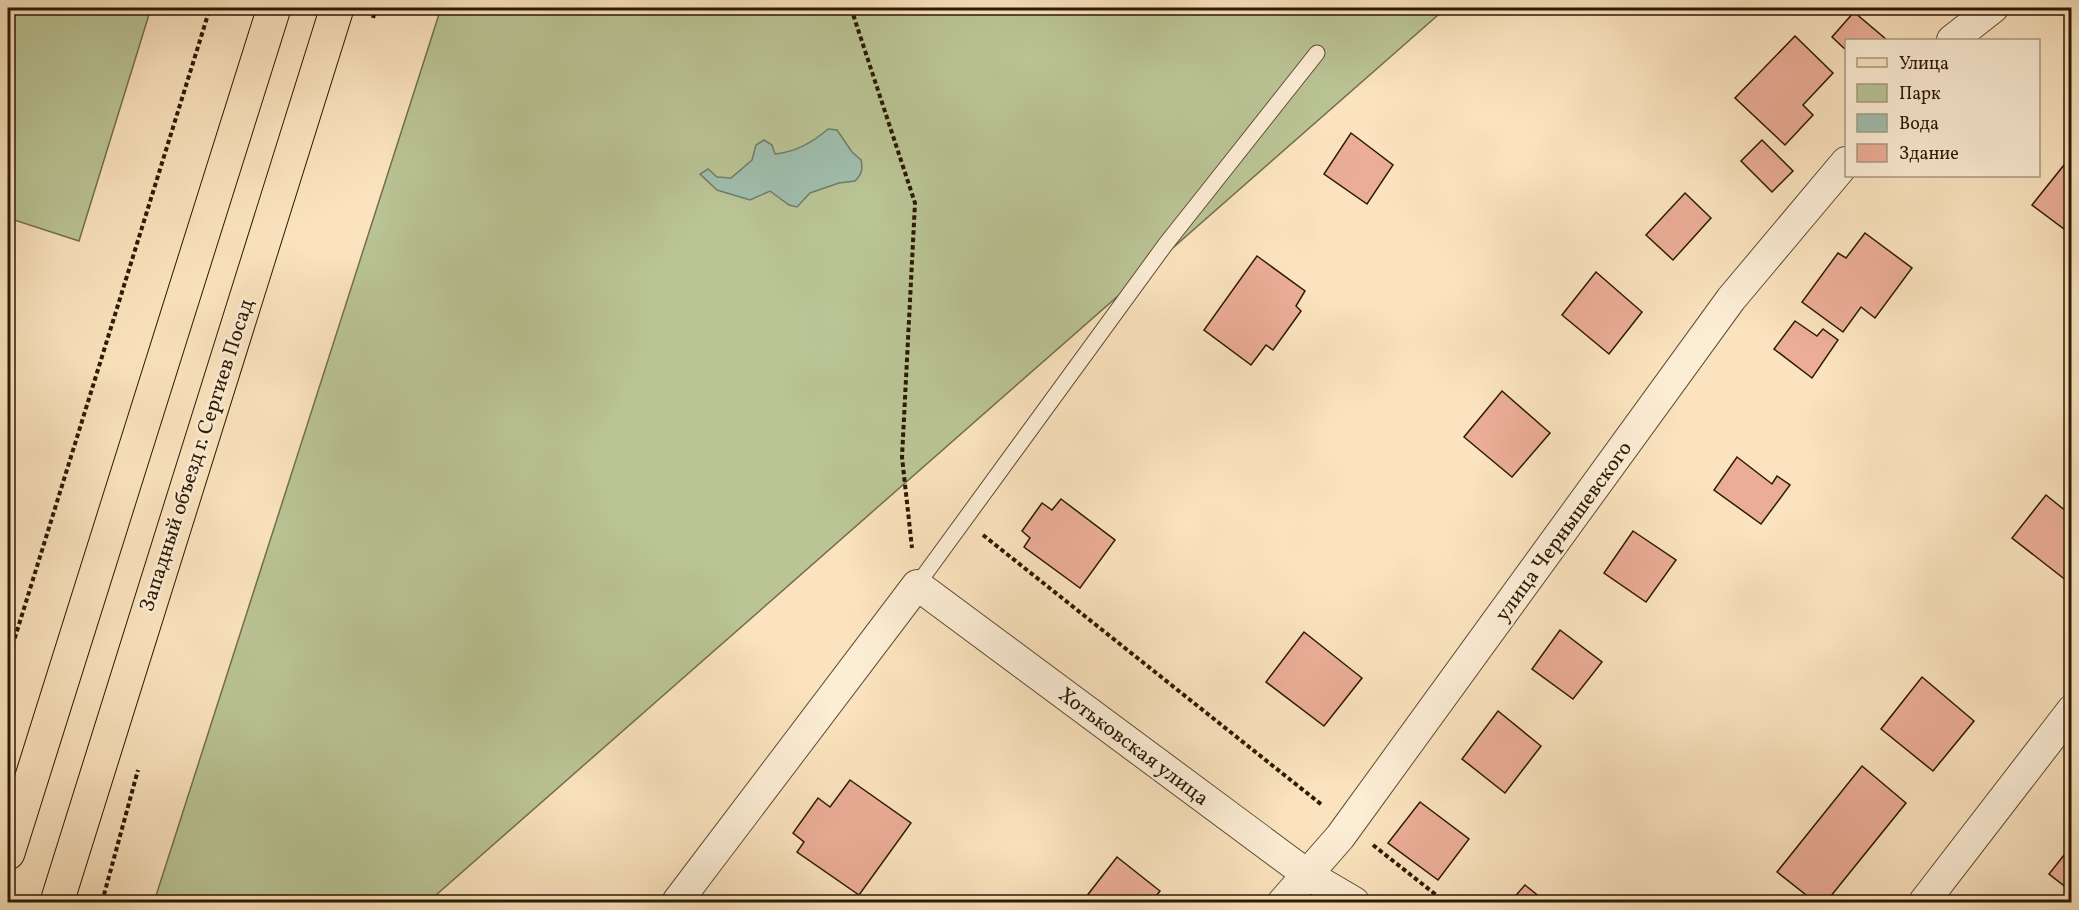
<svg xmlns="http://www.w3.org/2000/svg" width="2079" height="910" viewBox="0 0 2079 910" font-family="Vollkorn,serif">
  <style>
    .green { fill: #bac495; stroke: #736f4c; stroke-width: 1.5 }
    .water { fill: #9fbead; stroke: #717c69; stroke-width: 1.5 }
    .building { fill: #ebad97; stroke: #2c1a03; stroke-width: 1.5 }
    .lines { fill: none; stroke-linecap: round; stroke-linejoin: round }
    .service-casing { stroke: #604c32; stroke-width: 17 }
    .minor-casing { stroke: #604c32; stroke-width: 32 }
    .primary-casing { stroke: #2c1a03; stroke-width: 35 }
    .path { stroke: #2c1a03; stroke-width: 4; stroke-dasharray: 4.5 3; stroke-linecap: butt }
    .service { stroke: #fcedd5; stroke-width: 15 }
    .minor { stroke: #fcedd5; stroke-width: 30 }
    .primary { stroke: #fae3be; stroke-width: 33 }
    .labels { text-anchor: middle; stroke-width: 5; stroke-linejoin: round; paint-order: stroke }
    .street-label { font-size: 21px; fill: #2c1a03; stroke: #fcedd5 }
  </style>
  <rect width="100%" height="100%" fill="#fae3be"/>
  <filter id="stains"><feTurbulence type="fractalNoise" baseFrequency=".00333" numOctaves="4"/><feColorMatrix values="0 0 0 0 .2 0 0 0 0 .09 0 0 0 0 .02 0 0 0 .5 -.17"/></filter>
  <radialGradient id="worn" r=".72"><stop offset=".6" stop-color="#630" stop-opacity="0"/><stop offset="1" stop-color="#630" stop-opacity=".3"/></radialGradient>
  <g class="green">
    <polygon points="8,8 151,8 79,241 8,218"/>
    <polygon points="441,8 1446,8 428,902 154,902"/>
  </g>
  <path class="water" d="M828,129L837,130L852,152L861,160C863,169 862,174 855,181L839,183L810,193L797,207L789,205L770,191L750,200L717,190L700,174L708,169L717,177L731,178L752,160L756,145L764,140L772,145L775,154C796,152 812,143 828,129Z"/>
  <g class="building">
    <polygon points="1854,12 1887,40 1846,40 1846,50 1832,37"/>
    <polygon points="1795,36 1833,73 1803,105 1813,115 1785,145 1735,98"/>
    <polygon points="1351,133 1393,165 1367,204 1324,174"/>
    <polygon points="1762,140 1793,171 1772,192 1741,161"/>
    <polygon points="2072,155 2072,235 2032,205"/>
    <polygon points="1685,193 1711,218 1673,260 1646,235"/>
    <polygon points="1865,233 1912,268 1875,318 1861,307 1843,332 1802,302 1838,253 1846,258"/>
    <polygon points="1257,256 1305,291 1296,306 1301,311 1273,350 1266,345 1251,365 1204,330"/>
    <polygon points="1596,272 1642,312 1609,354 1562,315"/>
    <polygon points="1795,321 1817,336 1823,329 1838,340 1812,378 1774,349"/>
    <polygon points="1502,391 1550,433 1512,477 1464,437"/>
    <polygon points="1737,457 1772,484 1777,476 1790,485 1761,524 1714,490"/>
    <polygon points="2046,495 2072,516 2072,575 2067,581 2012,538"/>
    <polygon points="1061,499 1115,540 1080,588 1024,547 1030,538 1022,531 1042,503 1052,510"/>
    <polygon points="1633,531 1676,560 1646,602 1604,573"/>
    <polygon points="1560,630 1602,662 1573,699 1532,669"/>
    <polygon points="1304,632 1362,678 1324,726 1266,682"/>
    <polygon points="1922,677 1974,721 1933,771 1881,729"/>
    <polygon points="1498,711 1541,746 1505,793 1462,759"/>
    <polygon points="1862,766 1906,803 1826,902 1815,902 1777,872"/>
    <polygon points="850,780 911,823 859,895 797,852 804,842 793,833 818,798 830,807"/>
    <polygon points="1420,802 1469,839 1438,880 1388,843"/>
    <polygon points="2072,845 2072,892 2049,874"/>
    <polygon points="1117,857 1160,891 1151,902 1092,902 1086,897"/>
    <polygon points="1525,885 1546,902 1510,902"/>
  </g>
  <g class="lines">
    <defs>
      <polyline id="service" points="917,585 1165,245 1317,53"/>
      <g id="minor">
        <polyline points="1952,40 1993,8"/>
        <polyline points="677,902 917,585 1308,875 1354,902"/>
        <polyline points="1283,902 1340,837 1731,299 1846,162"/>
        <polyline points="1924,902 2072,710"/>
      </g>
      <g id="primary">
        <polyline points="8,853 274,8"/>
        <polyline points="57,902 337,8"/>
      </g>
    </defs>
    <use href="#service" class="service-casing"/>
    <use href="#minor" class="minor-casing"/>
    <use href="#primary" class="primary-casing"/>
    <g class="path">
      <polyline points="851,8 915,203 902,457 912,548"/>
      <polyline points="373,18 376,8"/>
      <polyline points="983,535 1322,805"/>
      <polyline points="8,660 210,8"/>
      <polyline points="1373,845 1445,902"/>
      <polyline points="102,902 138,770"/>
    </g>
    <use href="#service" class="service"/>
    <use href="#minor" class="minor"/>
    <use href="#primary" class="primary"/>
  </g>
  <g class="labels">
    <g class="street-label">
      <text transform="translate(196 455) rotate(-72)" y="7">Западный объезд г. Сергиев Посад</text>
      <text transform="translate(1563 531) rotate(-54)" y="7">улица Чернышевского</text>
      <text transform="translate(1134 746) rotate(37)" y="7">Хотьковская улица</text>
    </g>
  </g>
  <rect width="2079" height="910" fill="none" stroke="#fae3be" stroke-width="30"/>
  <rect x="9" y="9" width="2061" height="892" fill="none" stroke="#2c1a03" stroke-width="3"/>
  <rect x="15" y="15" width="2049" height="880" fill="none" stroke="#2c1a03" stroke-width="1.5"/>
  <rect x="1845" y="39" width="195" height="138" fill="#fcedd5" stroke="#a99981" stroke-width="1.5"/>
  <rect x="1857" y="58" width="30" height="9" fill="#fae3be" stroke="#a99981" stroke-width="1.5"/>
  <text x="1899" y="69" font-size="18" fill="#2c1a03">Улица</text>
  <rect x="1857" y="84" width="30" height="18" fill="#bac495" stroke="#a99981" stroke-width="1.5"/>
  <text x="1899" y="99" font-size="18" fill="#2c1a03">Парк</text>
  <rect x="1857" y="114" width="30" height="18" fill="#9fbead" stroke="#a99981" stroke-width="1.5"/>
  <text x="1899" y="129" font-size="18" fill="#2c1a03">Вода</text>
  <rect x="1857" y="144" width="30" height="18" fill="#ebad97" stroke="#a99981" stroke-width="1.5"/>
  <text x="1899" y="159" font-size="18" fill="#2c1a03">Здание</text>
  <rect width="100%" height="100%" filter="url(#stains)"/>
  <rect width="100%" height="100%" fill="url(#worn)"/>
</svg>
